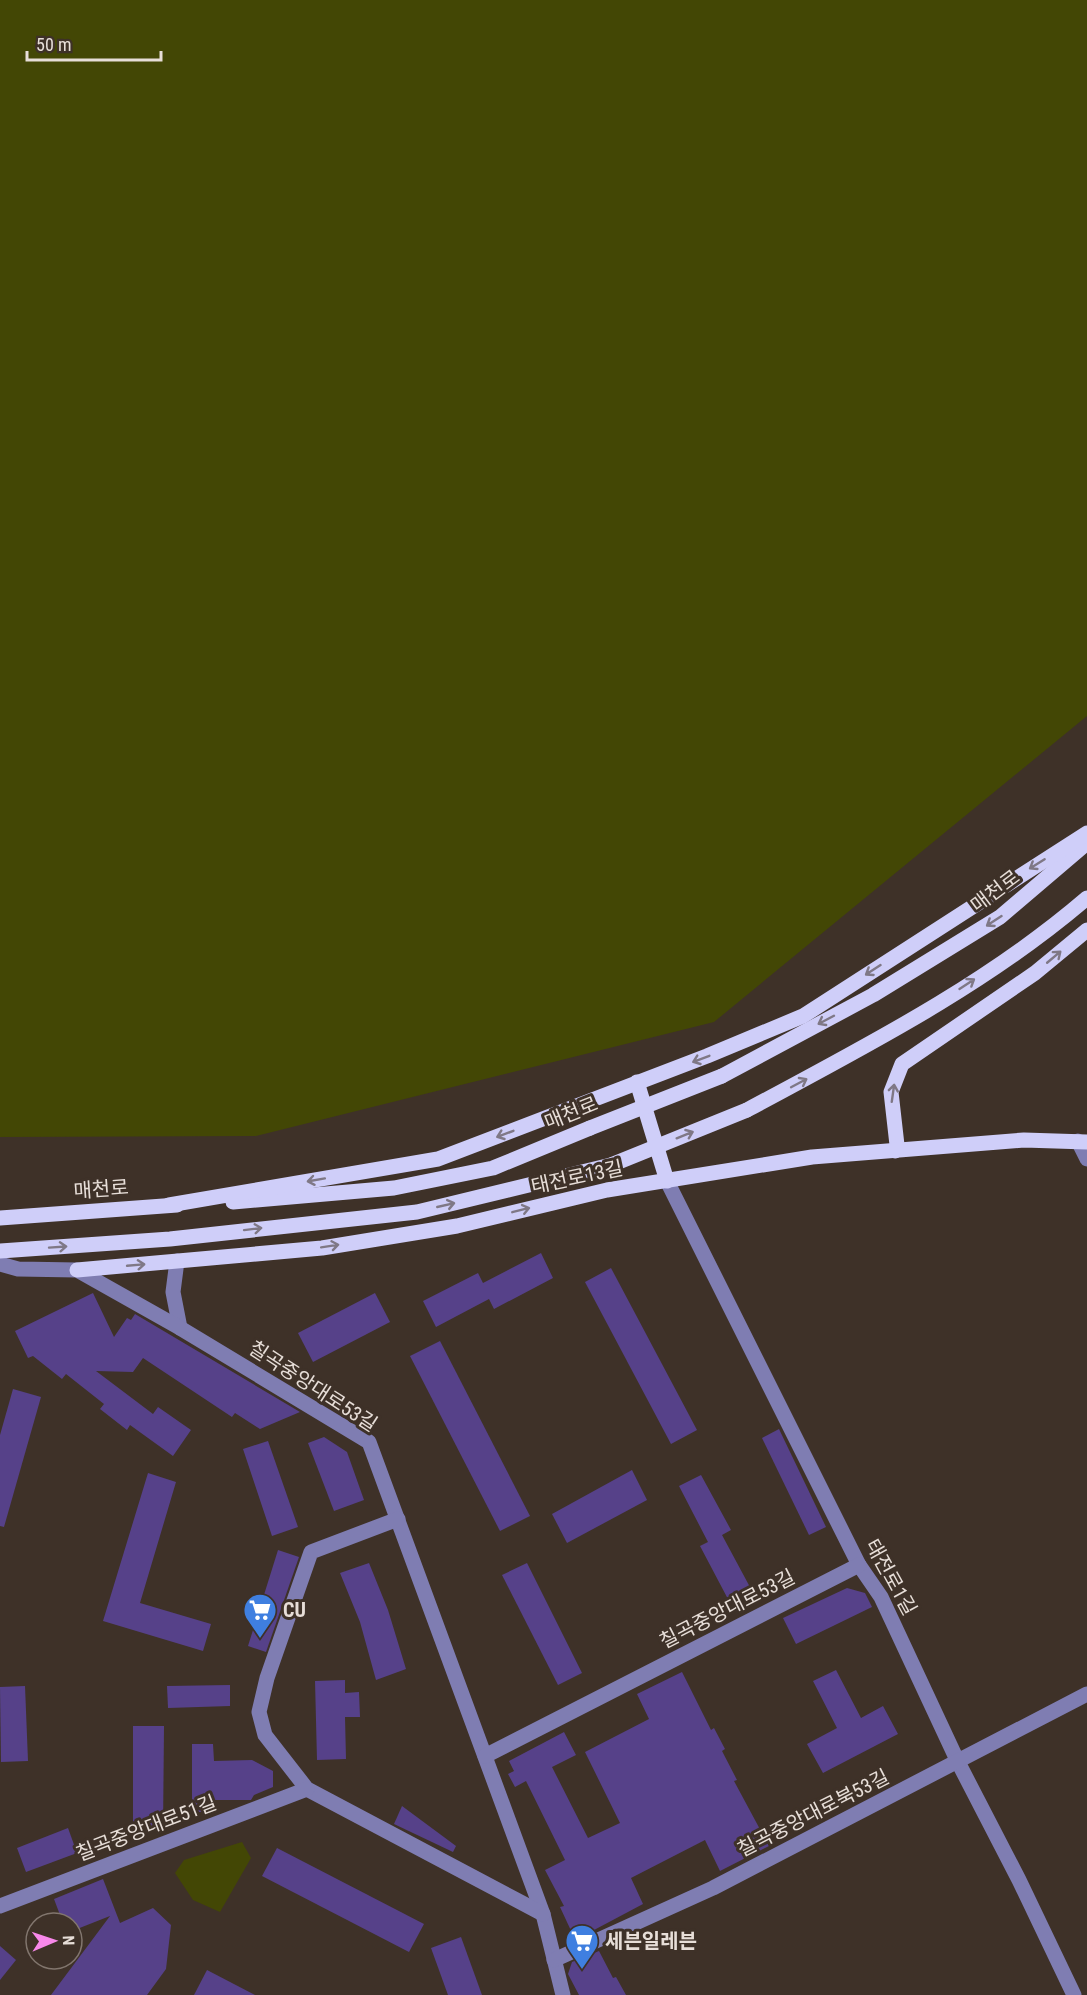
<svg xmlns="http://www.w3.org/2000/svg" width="1087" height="1995" viewBox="0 0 1087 1995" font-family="'Roboto Condensed','Noto Sans KR',sans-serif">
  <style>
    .green { fill: #434705 }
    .building { fill: #564189 }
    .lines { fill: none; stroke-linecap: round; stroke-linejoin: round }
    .minor { stroke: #7f7db2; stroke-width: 15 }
    .major { stroke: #cfcef9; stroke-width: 15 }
    .major-bridge { stroke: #cfcef9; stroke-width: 15 }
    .oneway { stroke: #7f7886 }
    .labels { text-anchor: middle; stroke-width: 6; stroke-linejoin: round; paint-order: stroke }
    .street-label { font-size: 20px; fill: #e7ded8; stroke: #3e3128 }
    .poi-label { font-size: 20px; font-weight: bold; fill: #e7ded8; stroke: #3e3128; text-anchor: start }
  </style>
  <rect width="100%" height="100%" fill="#3e3128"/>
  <g class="green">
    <polygon points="0,0 1087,0 1087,716 714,1022 256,1136 0,1137"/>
    <polygon points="242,1842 251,1858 220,1912 193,1900 175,1873 184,1860"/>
  </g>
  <g class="building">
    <polygon points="541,1253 553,1278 494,1309 489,1299 436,1327 423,1301 478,1273 483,1283"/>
    <polygon points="611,1268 697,1430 671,1444 585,1282"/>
    <polygon points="93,1293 114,1337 127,1318 131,1320 135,1314 300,1412 260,1429 235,1413 232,1417 143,1358 133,1372 96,1371 153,1414 158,1407 191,1430 173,1456 130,1425 127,1430 100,1409 104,1404 66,1374 62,1379 33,1356 28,1358 15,1331"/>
    <polygon points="375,1293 390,1322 313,1362 298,1333"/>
    <polygon points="440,1341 530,1516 500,1531 410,1356"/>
    <polygon points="13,1389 41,1397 4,1527 0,1526 0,1435"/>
    <polygon points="779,1429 826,1527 809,1535 762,1438"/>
    <polygon points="324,1437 347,1452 364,1500 334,1511 308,1443"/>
    <polygon points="268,1441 298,1527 272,1536 243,1449"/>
    <polygon points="632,1470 647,1500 567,1543 552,1514"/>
    <polygon points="148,1473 176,1482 140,1603 211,1624 203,1651 103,1621"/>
    <polygon points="701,1475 731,1530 722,1535 751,1589 729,1601 700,1546 708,1542 679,1486"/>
    <polygon points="278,1550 299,1557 266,1652 248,1646"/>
    <polygon points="369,1563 388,1610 406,1669 376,1680 360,1622 340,1573"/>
    <polygon points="527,1563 582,1673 558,1685 502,1575"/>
    <polygon points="847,1588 865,1593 872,1607 796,1644 783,1618"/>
    <polygon points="836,1670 861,1718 883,1706 898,1734 823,1773 807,1744 837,1728 813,1681"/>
    <polygon points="682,1672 711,1730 714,1728 725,1749 722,1751 737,1780 734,1781 769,1846 720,1871 705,1840 631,1878 643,1904 579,1938 573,1935 560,1907 564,1906 545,1870 565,1860 526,1781 515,1787 508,1774 514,1771 509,1761 564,1732 576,1755 552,1767 588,1838 620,1823 585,1752 649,1719 637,1694"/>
    <polygon points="345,1680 345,1693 359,1692 360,1717 345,1717 346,1759 317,1760 315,1681"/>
    <polygon points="230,1685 230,1706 168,1708 167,1686"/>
    <polygon points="25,1686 28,1761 1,1762 0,1687"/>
    <polygon points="133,1726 164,1726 163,1831 137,1831 133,1821"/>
    <polygon points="192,1744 213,1744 214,1761 252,1760 273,1771 273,1787 254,1795 251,1800 214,1800 214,1812 192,1812"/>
    <polygon points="402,1806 456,1846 453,1852 394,1824"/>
    <polygon points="68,1828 77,1853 26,1872 17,1848"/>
    <polygon points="277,1848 424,1924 409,1952 262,1876"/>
    <polygon points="103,1879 120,1923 153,1908 171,1925 166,1969 147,1995 51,1995 110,1916 72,1931 72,1923 63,1923 54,1899"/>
    <polygon points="461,1937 482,1995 448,1995 431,1948"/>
    <polygon points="0,1946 16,1960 0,1980"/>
    <polygon points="599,1951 613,1978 616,1977 626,1995 579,1995 568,1974 572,1962"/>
    <polygon points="207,1970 255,1995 194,1995"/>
  </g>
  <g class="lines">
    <g class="minor">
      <polyline points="1078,1141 1087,1159"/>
      <polyline points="667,1181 859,1565 881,1597 958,1762 1019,1880 1074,1995"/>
      <polyline points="177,1261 173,1292 180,1328"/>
      <polyline points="0,1264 18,1269 77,1270 180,1328 369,1442 543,1914 563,1995"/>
      <polyline points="398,1519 311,1552 267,1678 259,1712 265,1735 307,1789 543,1914"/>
      <polyline points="485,1756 859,1565"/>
      <polyline points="0,1906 307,1789"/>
      <polyline points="554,1960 713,1888 1087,1694"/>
    </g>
    <g class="major">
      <polyline points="722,1076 873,995 1000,917 1087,843"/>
      <polyline points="637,1082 667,1181"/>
      <path d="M747,1110C864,1047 986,985 1087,898"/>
      <polyline points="895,1151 897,1145 891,1092 902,1064 1035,973 1087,930"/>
      <polyline points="233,1202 394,1188 493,1168 590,1128"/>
      <polyline points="169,1205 438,1159 707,1056 803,1016 1087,833"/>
      <polyline points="0,1218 177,1205"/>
      <polyline points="0,1251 170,1239 417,1212 611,1165"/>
      <polyline points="77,1270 322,1248 457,1226 607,1190 812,1157 1024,1140 1087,1142"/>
    </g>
    <g class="major-bridge">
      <polyline points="590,1128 722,1076"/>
      <polyline points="611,1165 747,1110"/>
    </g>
  </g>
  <defs><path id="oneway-shaft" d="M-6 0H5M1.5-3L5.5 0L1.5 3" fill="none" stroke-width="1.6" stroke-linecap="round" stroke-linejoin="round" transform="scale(1.5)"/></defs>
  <g class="oneway">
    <use href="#oneway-shaft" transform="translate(1037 864) rotate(148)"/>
    <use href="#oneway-shaft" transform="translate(994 921) rotate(147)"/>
    <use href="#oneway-shaft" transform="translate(1054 957) rotate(-40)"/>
    <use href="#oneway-shaft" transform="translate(873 970) rotate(147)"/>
    <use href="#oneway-shaft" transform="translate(967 984) rotate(-33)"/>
    <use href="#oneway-shaft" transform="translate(826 1020) rotate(152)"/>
    <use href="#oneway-shaft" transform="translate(701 1059) rotate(159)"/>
    <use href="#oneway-shaft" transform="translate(799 1083) rotate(-28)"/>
    <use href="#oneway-shaft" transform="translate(893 1093) rotate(-82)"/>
    <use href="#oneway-shaft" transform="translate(505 1134) rotate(159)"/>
    <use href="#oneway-shaft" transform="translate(685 1135) rotate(-22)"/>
    <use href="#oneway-shaft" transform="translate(316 1180) rotate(170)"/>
    <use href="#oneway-shaft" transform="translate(446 1205) rotate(-13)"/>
    <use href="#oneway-shaft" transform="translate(521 1210) rotate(-14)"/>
    <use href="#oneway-shaft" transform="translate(253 1229) rotate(-7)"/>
    <use href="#oneway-shaft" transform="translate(330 1246) rotate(-9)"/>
    <use href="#oneway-shaft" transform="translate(58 1247) rotate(-4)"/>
    <use href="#oneway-shaft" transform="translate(136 1265) rotate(-5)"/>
  </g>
  <defs>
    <symbol id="supermarket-pin" viewBox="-11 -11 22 30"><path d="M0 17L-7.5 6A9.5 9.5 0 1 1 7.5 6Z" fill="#3f7fe0" stroke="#3e3128"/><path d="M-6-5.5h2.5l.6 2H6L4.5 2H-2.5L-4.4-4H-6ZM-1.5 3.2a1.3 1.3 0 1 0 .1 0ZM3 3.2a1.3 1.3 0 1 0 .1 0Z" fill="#fff"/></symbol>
  </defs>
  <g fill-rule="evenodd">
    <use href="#supermarket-pin" x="241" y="1591" width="38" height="52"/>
    <use href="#supermarket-pin" x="563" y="1922" width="38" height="52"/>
  </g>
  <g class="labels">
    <g class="street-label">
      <text transform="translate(995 891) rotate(-37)" y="7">매천로</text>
      <text transform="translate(571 1113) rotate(-22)" y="7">매천로</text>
      <text transform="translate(577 1177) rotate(-12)" y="7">태전로13길</text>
      <text transform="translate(101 1189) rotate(-4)" y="7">매천로</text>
      <text transform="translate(313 1386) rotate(33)" y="7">칠곡중앙대로53길</text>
      <text transform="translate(891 1577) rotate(61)" y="7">태전로1길</text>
      <text transform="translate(727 1609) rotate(-27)" y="7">칠곡중앙대로53길</text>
      <text transform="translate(813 1813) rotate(-27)" y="7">칠곡중앙대로북53길</text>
      <text transform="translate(146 1828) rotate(-21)" y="7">칠곡중앙대로51길</text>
    </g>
    <g class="poi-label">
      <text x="283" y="1617">CU</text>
      <text x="605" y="1948">세븐일레븐</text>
    </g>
  </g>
  <g transform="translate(54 1941) rotate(88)"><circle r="28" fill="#3e3128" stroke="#82766e" stroke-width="1.5"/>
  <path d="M0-4.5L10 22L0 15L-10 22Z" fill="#f888ea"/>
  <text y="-9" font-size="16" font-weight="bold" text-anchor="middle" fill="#e7ded8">N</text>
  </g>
  <path d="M27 51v9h134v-9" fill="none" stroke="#e7ded8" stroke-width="3"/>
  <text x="36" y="51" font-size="18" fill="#e7ded8" stroke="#3e3128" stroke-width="4.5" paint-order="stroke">50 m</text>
</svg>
